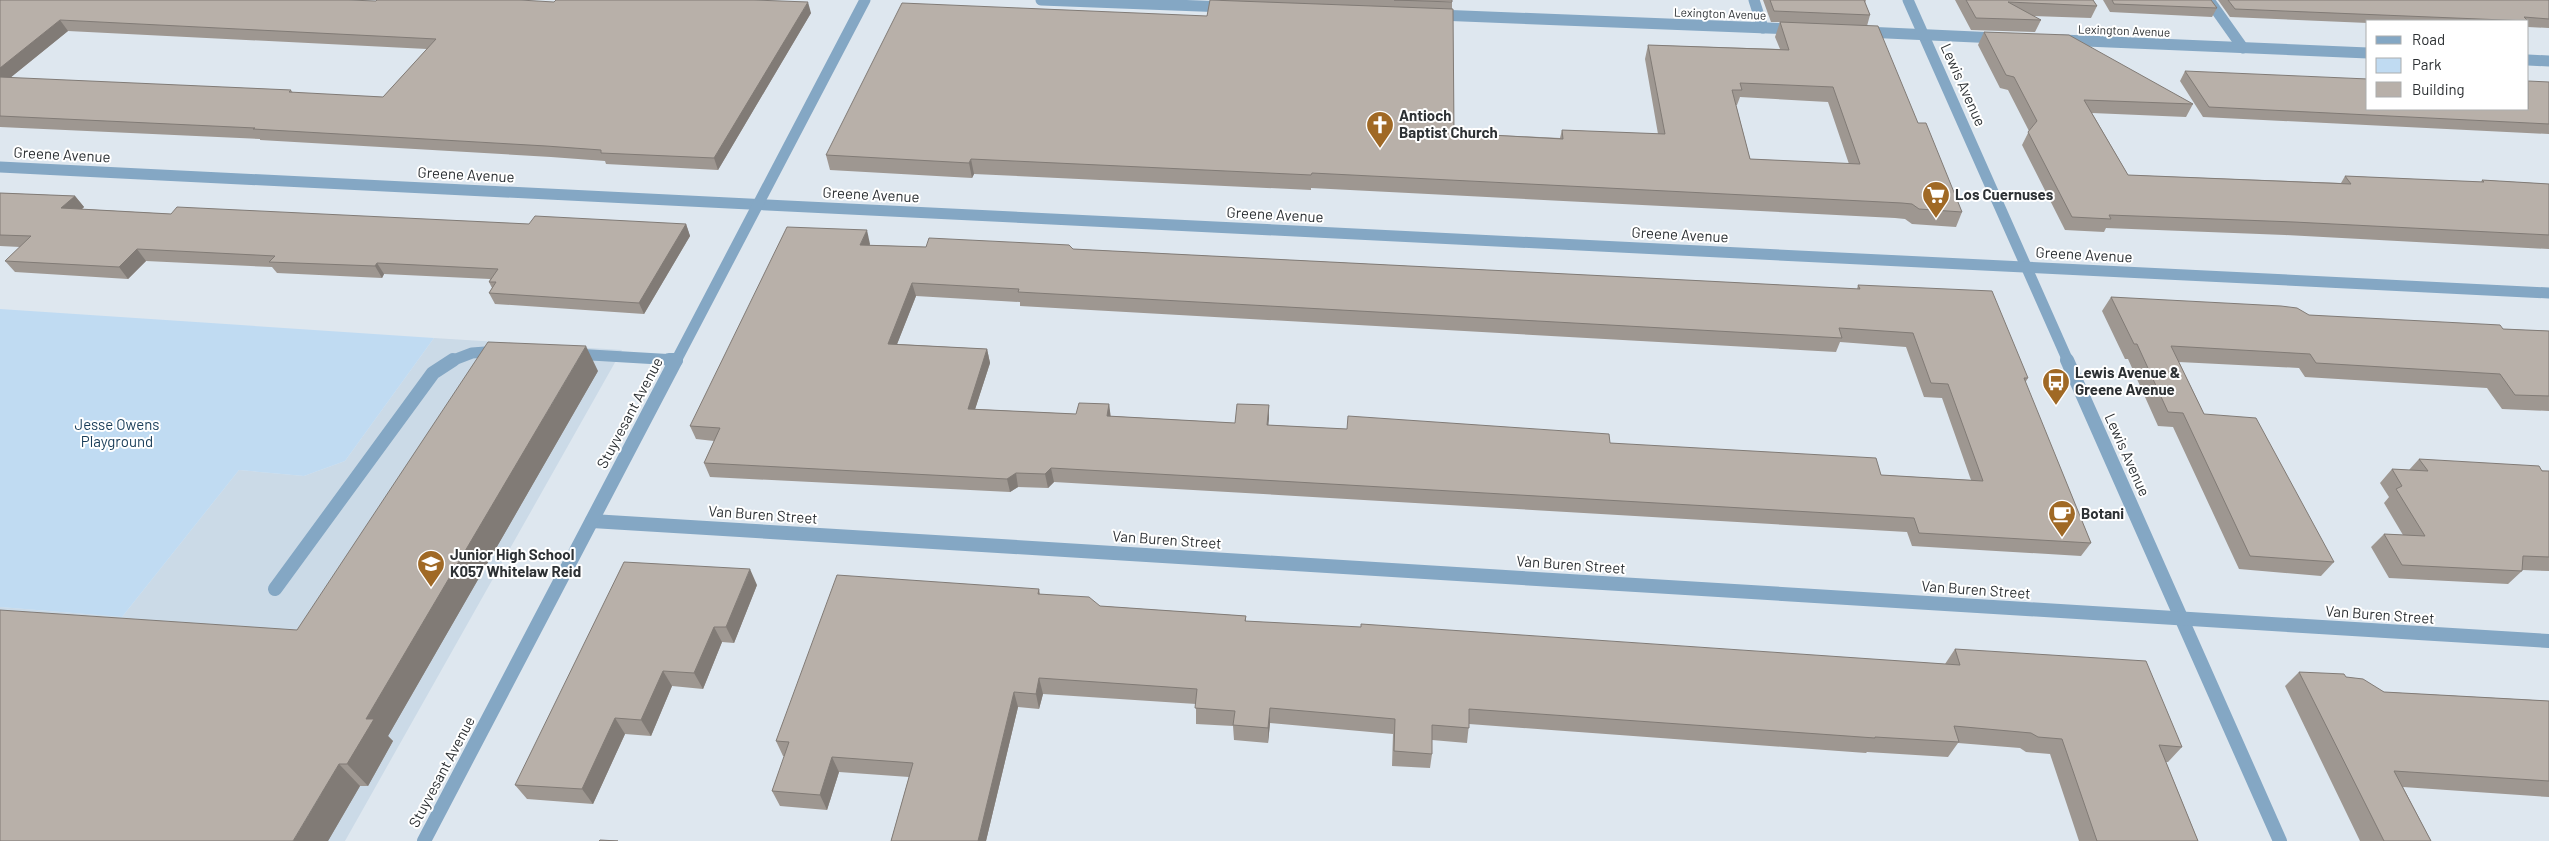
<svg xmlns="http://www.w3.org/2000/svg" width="2549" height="841" viewBox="0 0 2549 841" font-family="Barlow,sans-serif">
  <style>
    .built { fill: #cbdae7 }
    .green { fill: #c0dbf2 }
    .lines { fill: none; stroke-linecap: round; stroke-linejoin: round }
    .service-far1 { stroke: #84a7c4; stroke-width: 11 }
    .service { stroke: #84a7c4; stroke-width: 14 }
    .minor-far1 { stroke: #84a7c4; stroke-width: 11 }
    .minor { stroke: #84a7c4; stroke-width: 14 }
    .wall { fill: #9e9791; fill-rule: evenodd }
    .shaded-wall { fill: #817b76 }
    .building { fill: #b8b0a9; stroke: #817b76; fill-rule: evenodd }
    .labels { text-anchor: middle; stroke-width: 4; stroke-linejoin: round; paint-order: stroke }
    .far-street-label { font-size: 12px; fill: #2d3134; stroke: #fff }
    .street-label { font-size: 15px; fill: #2d3134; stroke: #fff }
    .poi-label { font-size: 15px; font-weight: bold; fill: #2d3134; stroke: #fff; text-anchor: start }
    .park-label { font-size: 15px; fill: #183c58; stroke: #fff }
  </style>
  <rect width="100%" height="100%" fill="#dee7ef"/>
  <polygon class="built" points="434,338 622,350 345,841 0,841 0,607 122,617 239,470 304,476 345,461"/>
  <polygon class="green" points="0,309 434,338 345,461 304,476 239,470 122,617 0,607"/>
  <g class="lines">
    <g class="service-far1">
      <polyline points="1754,0 1763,28"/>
      <polyline points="2209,0 2243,48"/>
      <polyline points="574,354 676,360"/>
      <polyline points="451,361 472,353 499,351"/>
    </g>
    <g class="service">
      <polyline points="669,360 676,360"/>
      <polyline points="275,589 433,373 453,360"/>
    </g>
    <g class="minor-far1">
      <polyline points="1041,0 1226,7"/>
      <polyline points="1908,0 2068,361"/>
      <polyline points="1438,15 1795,29"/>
      <polyline points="1865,32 1997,38"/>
      <polyline points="2062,40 2368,53"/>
      <polyline points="2528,60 2549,61"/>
      <polyline points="0,167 2549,293"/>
      <polyline points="676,361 865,0"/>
    </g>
    <g class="minor">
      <polyline points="2067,360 2280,841"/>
      <polyline points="592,521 2549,641"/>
      <polyline points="424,841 676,360"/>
    </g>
  </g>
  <g class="wall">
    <path d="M0,0L554,2L811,13L718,170L606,164L605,161L551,157L260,140V139L0,127ZM68,31L427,49L383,97L293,93L291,90L10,78Z"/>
    <path d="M1221,0H1452V9L1454,133L1560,138L1562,130L1658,134L1645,59L1648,45L1780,49L1775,37L1780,22H1771L1763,0H1866L1865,3L1870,15L1867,26L1918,123L1962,212L1956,227L1912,224L1905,219L1895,218L1311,188V190L974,174L972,178L830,170L826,155L1207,16ZM1740,97L1828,102L1849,164L1750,159L1736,105H1737Z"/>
    <polygon points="1955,0 2093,0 2097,6 2091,18 2033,16 2041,20 2035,32 1971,30"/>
    <polygon points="2103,0 2211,0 2217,8 2212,17 2110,12"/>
    <polygon points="2218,0 2549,0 2549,28 2528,27 2528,21 2368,21 2368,23 2230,17"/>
    <polygon points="1984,32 2193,104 2186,117 2092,113 2128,175 2341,183 2345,176 2481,182 2482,180 2549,184 2549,249 2285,235 2106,228 2104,232 2065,230 2022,145 2029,131 2008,90 2000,88 1978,45"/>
    <polygon points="2185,71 2368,109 2549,82 2549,134 2203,117 2180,81"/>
    <polygon points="0,193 75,196 84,207 82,209 171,214 529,224 686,224 690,236 644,314 495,304 489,293 492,288 489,282 490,279 384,274 382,278 277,273 272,267 146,261 128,279 15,272 5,261 20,247 0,246"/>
    <path d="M870,244V245L926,247L1073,249L1857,289L1858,285L2028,378L2025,383L2091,543L2081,556L1912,546L1907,532L1228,492L1054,482L1048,488L1018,487L1010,492L710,477L704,463L714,441L696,439L690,426ZM916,296L1020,302V306L1836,352L1840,342L1906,347L1924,397L1942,398L1971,480L1881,475L1610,443L1268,425L1269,405L1235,423L1110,416L1109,404L1076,414L975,409L990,363L987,349L897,344Z"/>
    <polygon points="2111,297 2309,315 2503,329 2549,331 2549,411 2502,409 2487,388 2305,377 2299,368 2179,362 2204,414 2334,562 2321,576 2239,569 2173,427 2158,426 2128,359 2125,359 2102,311"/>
    <polygon points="598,371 388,736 393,741 368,786 360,786 328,841 297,630"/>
    <polygon points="2419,459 2549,471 2549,571 2522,570 2522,571 2508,584 2389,578 2371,547 2384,534 2403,535 2384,503 2389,497 2380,483 2392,469 2409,470"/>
    <polygon points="757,585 734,643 722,642 703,689 672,686 651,736 625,734 593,804 527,799 515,785"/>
    <polygon points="1039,589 1040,594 1100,606 1246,616 1246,621 1945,664 1955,649 2182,747 2168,762 2166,762 2198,841 2079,841 2050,754 2026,752 2020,748 1958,743 1948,757 1867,752 1866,753 1469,724 1467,743 1432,740 1432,754 1430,768 1392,766 1393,734 1270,723 1268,743 1234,740 1233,726 1196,724 1196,704 1043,694 1039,709 1018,707 986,841 891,841 909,777 839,772 827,810 780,806 772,791 785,756 783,756 776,741"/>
    <polygon points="2299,672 2346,677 2384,692 2549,701 2549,797 2403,787 2431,841 2360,841 2285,686"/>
  </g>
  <g class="shaded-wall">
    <polygon points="808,2 811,13 718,170 714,158"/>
    <polygon points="60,20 68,31 0,86 0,68"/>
    <polygon points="971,159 974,174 972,178 969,163"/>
    <polygon points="75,196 84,207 70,220 61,208"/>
    <polygon points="686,224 690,236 644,314 639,303"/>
    <polygon points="867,230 870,244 864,258 860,245"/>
    <polygon points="137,249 146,261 128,279 119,267"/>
    <polygon points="377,263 384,274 382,278 375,266"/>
    <polygon points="912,283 916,296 892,357 888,344"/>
    <polygon points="586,346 598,371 388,736 393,741 368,786 347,764 366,719"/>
    <polygon points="987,349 990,363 971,422 968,409"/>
    <polygon points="1109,404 1111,418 1107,416"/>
    <polygon points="1269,405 1269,419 1267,438 1267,425"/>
    <polygon points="1051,468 1054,482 1048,488 1045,474"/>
    <polygon points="1016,473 1018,487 1010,492 1007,479"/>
    <polygon points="750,569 757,585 734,643 726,627"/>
    <polygon points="714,627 722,642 703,689 694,673"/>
    <polygon points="663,671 672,686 651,736 641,720"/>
    <polygon points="1039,678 1043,694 1039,709 1036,694"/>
    <polygon points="1014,692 1018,707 986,841 978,841"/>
    <polygon points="1270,708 1270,723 1268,743 1268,728"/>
    <polygon points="615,718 625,734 593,804 582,789"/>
    <polygon points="832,757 839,772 827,810 820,795"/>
    <polygon points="339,764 360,786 328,841 293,841"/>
  </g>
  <g class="building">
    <polygon points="0,0 349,0 376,1 377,0 520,0 554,2 556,0 754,0 808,2 714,158 601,153 601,150 546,146 253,129 255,128 0,116 0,77 291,90 289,92 383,97 436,39 60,20 0,68"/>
    <path d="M1210,0L1453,9L1454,133L1563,139L1562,130L1665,134L1648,45L1789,50L1780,22L1878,26L1918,123H1926L1962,212L1919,209L1912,204L1902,203L1312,173L1311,175L971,159L969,163L826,155L902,3L1207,16ZM1740,83L1833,87L1860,164L1750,159L1732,90H1742Z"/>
    <polygon points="1394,0 1452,0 1452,2"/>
    <polygon points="1770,0 1864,0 1870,15 1774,11"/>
    <polygon points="1966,0 2093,0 2097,6 2008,2 2041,20 1976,18"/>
    <polygon points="2112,0 2211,0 2217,8 2114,4"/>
    <polygon points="2228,0 2549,0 2549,19 2524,17 2528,21 2235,9"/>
    <polygon points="1984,32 2069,35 2193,104 2084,100 2128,175 2351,184 2345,176 2484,182 2482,180 2549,184 2549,235 2294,222 2109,215 2111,219 2072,217 2028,132 2037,121 2014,77 2006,75"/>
    <polygon points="2185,71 2368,79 2368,109 2528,109 2528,81 2549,82 2549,124 2209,107"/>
    <polygon points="0,193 75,196 61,208 171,214 177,207 529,224 535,216 686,224 639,303 489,293 496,282 489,282 498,269 377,263 375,266 269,262 275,256 137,249 119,267 5,261 31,236 0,235"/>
    <path d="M787,227L867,230L860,245L926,247L929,238L1069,245L1073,249L1686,280L1860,289L1858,285L1992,291L2028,378H2024L2091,543L1919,533L1914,518L1227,478L1051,468L1045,474L1016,473L1007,479L704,463L720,428L690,426ZM912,283L1019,289L1018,292L1842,338L1839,328L1913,333L1931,383L1948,384L1983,481L1881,475L1876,458L1610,443L1609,434L1348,416L1347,429L1267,425L1269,405L1237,404L1235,423L1107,416L1109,404L1079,403L1076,414L968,409L987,349L888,344Z"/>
    <polygon points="2111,297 2281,306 2297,308 2309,315 2500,325 2503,329 2549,331 2549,396 2515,395 2500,374 2316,363 2310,354 2171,346 2204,414 2256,418 2334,562 2250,556 2183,413 2168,412 2137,344 2134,344"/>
    <polygon points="488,342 586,346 366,719 374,719 347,764 339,764 293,841 0,841 0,610 297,630"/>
    <polygon points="2419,459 2539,466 2542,471 2549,471 2549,557 2523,556 2522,571 2402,565 2384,534 2425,536 2396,489 2402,486 2392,469 2428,471"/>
    <polygon points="624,562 750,569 726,627 714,627 694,673 663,671 641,720 615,718 582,789 515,785"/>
    <polygon points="837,575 1039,589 1038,594 1089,597 1100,606 1246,616 1245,621 1361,627 1361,624 1960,665 1955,649 2146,661 2182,747 2159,745 2198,841 2097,841 2062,739 2038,737 2031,733 1954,726 1959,742 1875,737 1875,738 1469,709 1469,728 1432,725 1432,754 1394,751 1395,719 1270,708 1268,728 1233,725 1235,711 1195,708 1197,689 1039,678 1036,694 1014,692 978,841 891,841 913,763 832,757 820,795 772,791 789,742 776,741"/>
    <polygon points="2299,672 2344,674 2346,677 2363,679 2384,692 2549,701 2549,781 2394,771 2431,841 2384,841"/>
    <polygon points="600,840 618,841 599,841"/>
  </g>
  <defs>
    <symbol id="church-pin" viewBox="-11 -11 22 30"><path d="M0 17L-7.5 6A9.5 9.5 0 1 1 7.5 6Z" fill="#a06925" stroke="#fff"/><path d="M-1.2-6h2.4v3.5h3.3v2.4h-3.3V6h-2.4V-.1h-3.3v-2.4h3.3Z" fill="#fff"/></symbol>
    <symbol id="supermarket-pin" viewBox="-11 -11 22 30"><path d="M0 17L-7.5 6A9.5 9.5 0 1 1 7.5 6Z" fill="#a06925" stroke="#fff"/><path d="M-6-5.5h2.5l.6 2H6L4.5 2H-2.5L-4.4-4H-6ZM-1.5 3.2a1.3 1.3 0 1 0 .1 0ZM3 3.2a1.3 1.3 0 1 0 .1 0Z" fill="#fff"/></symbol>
    <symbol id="bus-pin" viewBox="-11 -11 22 30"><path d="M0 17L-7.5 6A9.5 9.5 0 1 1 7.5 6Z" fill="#a06925" stroke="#fff"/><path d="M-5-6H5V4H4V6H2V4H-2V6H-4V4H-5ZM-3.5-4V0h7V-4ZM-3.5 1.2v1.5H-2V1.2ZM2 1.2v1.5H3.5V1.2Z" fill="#fff"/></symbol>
    <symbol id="cafe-pin" viewBox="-11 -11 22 30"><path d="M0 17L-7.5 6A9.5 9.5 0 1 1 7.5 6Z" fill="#a06925" stroke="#fff"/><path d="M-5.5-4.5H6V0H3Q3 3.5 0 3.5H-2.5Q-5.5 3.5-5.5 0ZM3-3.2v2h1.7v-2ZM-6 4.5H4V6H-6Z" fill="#fff"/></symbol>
    <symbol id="school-pin" viewBox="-11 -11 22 30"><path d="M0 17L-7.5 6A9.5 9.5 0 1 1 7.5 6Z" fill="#a06925" stroke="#fff"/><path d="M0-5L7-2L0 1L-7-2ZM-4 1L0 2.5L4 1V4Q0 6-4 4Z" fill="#fff"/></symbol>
  </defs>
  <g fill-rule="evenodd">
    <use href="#church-pin" x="1364" y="109" width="32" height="43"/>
    <use href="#supermarket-pin" x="1920" y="179" width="32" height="43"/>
    <use href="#bus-pin" x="2040" y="366" width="32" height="43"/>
    <use href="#cafe-pin" x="2046" y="498" width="32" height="43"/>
    <use href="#school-pin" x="415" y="548" width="32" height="43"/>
  </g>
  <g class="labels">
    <g class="far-street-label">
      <text transform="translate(1720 14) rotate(2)" y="4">Lexington Avenue</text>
      <text transform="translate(2124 31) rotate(2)" y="4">Lexington Avenue</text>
    </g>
    <g class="street-label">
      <text transform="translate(1963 85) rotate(66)" y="5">Lewis Avenue</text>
      <text transform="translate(62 155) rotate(3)" y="5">Greene Avenue</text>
      <text transform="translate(466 175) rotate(3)" y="5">Greene Avenue</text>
      <text transform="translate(871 195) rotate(3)" y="5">Greene Avenue</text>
      <text transform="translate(1275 215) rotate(3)" y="5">Greene Avenue</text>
      <text transform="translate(1680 235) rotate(3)" y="5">Greene Avenue</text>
      <text transform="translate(2084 255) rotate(3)" y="5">Greene Avenue</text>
      <text transform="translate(630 413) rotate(-62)" y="5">Stuyvesant Avenue</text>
      <text transform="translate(2127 455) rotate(66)" y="5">Lewis Avenue</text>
      <text transform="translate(763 515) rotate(4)" y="5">Van Buren Street</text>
      <text transform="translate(1167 540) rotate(4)" y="5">Van Buren Street</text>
      <text transform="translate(1571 565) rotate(4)" y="5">Van Buren Street</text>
      <text transform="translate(1976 590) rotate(4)" y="5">Van Buren Street</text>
      <text transform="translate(2380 615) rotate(4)" y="5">Van Buren Street</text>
      <text transform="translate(442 772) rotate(-62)" y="5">Stuyvesant Avenue</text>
    </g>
    <g class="poi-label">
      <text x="1399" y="121">Antioch<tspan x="1399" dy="17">Baptist Church</tspan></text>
      <text x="1955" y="200">Los Cuernuses</text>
      <text x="2075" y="378">Lewis Avenue &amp;<tspan x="2075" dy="17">Greene Avenue</tspan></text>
      <text x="2081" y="519">Botani</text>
      <text x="450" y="560">Junior High School<tspan x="450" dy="17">K057 Whitelaw Reid</tspan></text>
    </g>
    <g class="park-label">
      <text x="117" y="430">Jesse Owens<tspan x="117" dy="17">Playground</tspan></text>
    </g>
  </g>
  <rect x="2366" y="20" width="162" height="90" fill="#ffffff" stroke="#abadae"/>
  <rect x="2376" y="36" width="25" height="8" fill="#84a7c4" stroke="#abadae"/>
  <text x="2412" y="45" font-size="15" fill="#2d3134">Road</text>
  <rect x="2376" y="58" width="25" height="15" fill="#c0dbf2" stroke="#abadae"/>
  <text x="2412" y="70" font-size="15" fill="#2d3134">Park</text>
  <rect x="2376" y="82" width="25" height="15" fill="#b8b0a9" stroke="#abadae"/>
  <text x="2412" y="95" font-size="15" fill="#2d3134">Building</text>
</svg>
